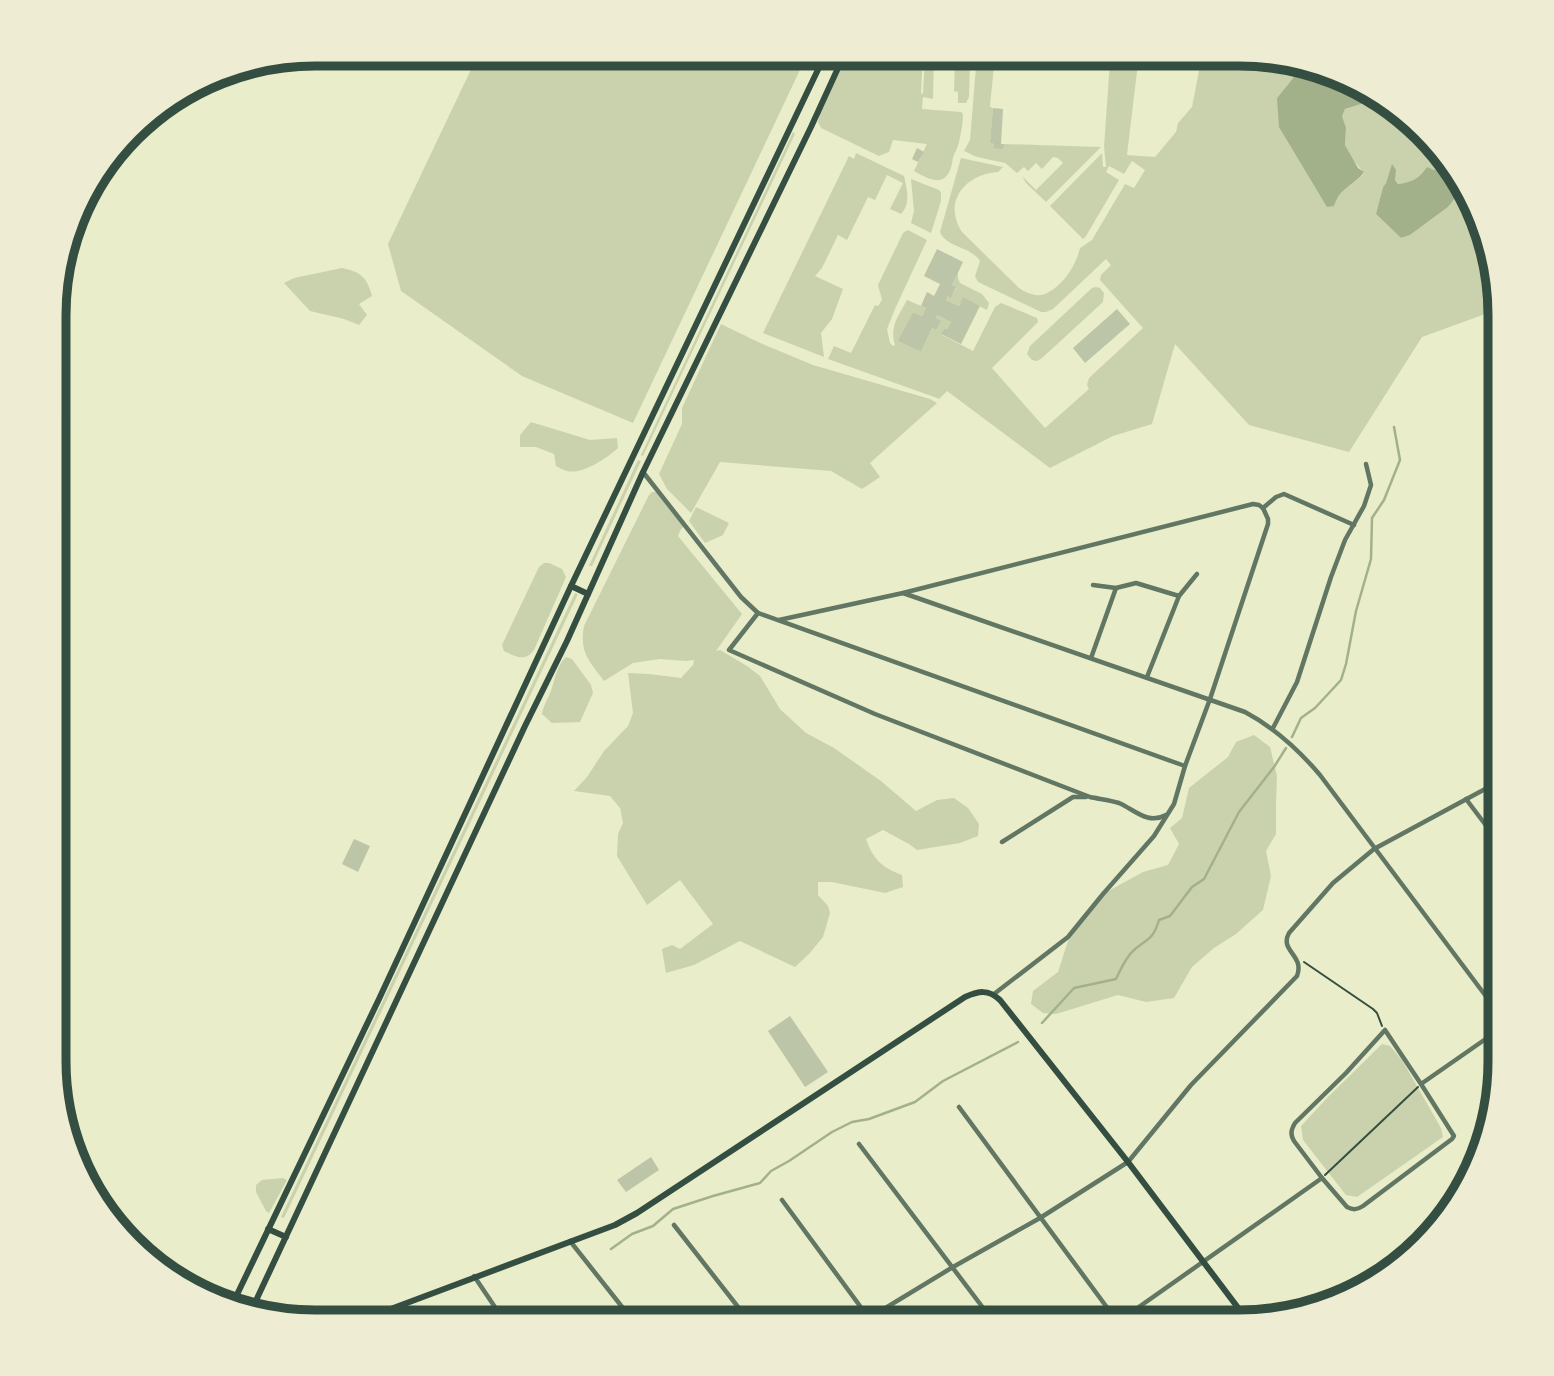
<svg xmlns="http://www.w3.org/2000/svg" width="1554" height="1376" viewBox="0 0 1554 1376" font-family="Ubuntu,sans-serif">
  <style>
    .green { fill: #cad2ad }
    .water { fill: #a3b18a }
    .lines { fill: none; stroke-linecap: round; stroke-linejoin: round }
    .stream { stroke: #a3b18a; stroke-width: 2.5 }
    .building { fill: #bcc5a7 }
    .path { stroke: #344e41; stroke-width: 2 }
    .minor { stroke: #617663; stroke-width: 4.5 }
    .secondary { stroke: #344e41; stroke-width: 6 }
    .primary { stroke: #344e41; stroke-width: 6 }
    .rim { fill: none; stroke: #344e41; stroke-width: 9 }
  </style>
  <rect width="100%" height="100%" fill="#e9edc9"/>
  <g class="green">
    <polygon points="470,54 807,55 633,423 522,376 401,291 388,244 475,61"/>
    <path d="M847,55H923L921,93L923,94L925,55H934L933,99L923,97L922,109L961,112L963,114C963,123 961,133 959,142C958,148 954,153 953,158C949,186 936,184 914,171L927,144L893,140L889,152L879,156L821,128L818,122L820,114Z"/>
    <polygon points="977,55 995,55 990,106 993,109 990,143 994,144 993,148 1004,144 1101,147 1046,202 1026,183 1022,176 1036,190 1063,163 1058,158 1053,157 1042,169 1036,163 1028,171 1024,167 1017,173 1005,163 977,157 964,151 970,140"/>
    <path d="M1133,55H1139L1127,155L1155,157L1176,132L1178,123L1192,107L1202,55H1256L1302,67L1277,98L1334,206C1341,186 1353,187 1364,173L1353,160L1345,145L1346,128L1341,116L1345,109L1377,99L1435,143L1441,153V168L1411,182L1398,184L1395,180L1392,165L1386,183L1383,187L1376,214L1401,238L1410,235L1448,207L1463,188L1480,215L1499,298V309L1422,337L1349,452L1249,425L1175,344L1152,424L1113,436L1050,468L947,391L939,399L937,398L828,359L834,346L851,353L875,305L878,306L882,300L878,285L903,233L908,230L927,240L895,309L887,329L890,343L893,346L895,345C889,326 899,316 907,300L926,308L922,316L913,312L899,341L921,352L932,328L936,330L940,321L936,318L937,315L951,322L947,329L945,328L942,335L973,351L995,307L1001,303L1037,318L1038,322L992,368L1045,428L1089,389L1087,385L1089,378L1143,328L1100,280L1101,275L1111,265L1106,259L1053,309L1046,312H1041L978,282L975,276L980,261C970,246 947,248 940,232L961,158L1003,167L998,172C966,174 942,201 962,232L1019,288C1025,292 1033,296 1041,295C1060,291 1076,266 1080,248L1092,240L1125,184L1134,188L1145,170L1132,161L1124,174L1109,166L1106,172L1119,180L1086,236L1083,239L1050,206L1102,153L1103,167H1106L1104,147L1110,61H1118L1120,59L1132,58Z"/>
    <polygon points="955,63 970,64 969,97 966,103 958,103 958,92 954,91"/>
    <polygon points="793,132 795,134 643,456 641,455"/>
    <path d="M856,153L904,176C907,189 911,204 901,214L890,209L903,183L887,175L875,200L868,197L847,240L838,235L822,268L815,276L843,289L832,319L821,333L824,357L763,333L849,156L854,159Z"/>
    <polygon points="911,179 939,190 941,193 941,201 931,233 911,223 914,211"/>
    <path d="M342,268C361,272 367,277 372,296L359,304L367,315L359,325L344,319L310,311L284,283L294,278Z"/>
    <polygon points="958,272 958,278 960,283 982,294 989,303 987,310 963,298 959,306 946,300 948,296 951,297 956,288 952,285"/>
    <polygon points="1096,287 1100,288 1104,293 1103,302 1042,358 1037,361 1032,360 1027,354 1030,346 1092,288"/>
    <polygon points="721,324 758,342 813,365 930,399 937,403 870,463 880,477 862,489 831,471 720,462 691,513 667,489 659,474 682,424 682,408"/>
    <path d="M531,422L590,440L617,438L618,448C607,458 582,475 567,471C563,470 560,468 556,466L554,454L536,447H520V435Z"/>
    <polygon points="638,460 641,461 592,566 589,566"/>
    <path d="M652,492H658L685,526L681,529L678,536L742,614L716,651L720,650L747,666L760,676L780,709L806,733L834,748L881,781L916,811L937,800L954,798L968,808L979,824L978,836L960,843L917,850L909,844L883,830L866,839C873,859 881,867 902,875L903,887L885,893L832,882H818V895L828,906L830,913L823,937L809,954L795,967L740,941L694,965L666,973L662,949L672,945L680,949L713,924L680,880L647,905L617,856L618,834L623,823L620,808L610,796L574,791L587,777L604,751L628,726L633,713L628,673L649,674L681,678L693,665L694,660L686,661L660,659L633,663L604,681C589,661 579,652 584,626L649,495Z"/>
    <polygon points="696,507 729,523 723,535 705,543 689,521"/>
    <path d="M544,563H549L562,569L566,577L534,650C525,662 516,657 504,651L502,645L539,567Z"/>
    <polygon points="575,593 578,594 284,1218 281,1217"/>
    <path d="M566,657L572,659L591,685L593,693L580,722L552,723L542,714C543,707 546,702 549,696C555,683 555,667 566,657Z"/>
    <polygon points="1254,735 1270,747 1277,776 1276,804 1276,834 1266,851 1271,876 1263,910 1236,934 1214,948 1192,967 1174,998 1146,1002 1118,995 1056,1014 1043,1013 1031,1004 1033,991 1058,972 1068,941 1103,894 1143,872 1168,865 1179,844 1170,828 1182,818 1189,788 1228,757 1236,742"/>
    <polygon points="1382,1044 1390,1046 1402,1060 1441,1128 1443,1137 1357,1197 1346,1195 1303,1140 1301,1126 1328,1097"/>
    <polygon points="283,1178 287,1180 269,1213 266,1211 256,1192 256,1185 262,1180"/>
  </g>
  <g class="water">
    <path d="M1302,67L1355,81L1377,99L1345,109L1342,116L1346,128L1345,145L1358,168L1364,172C1353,187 1341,186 1334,206L1327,207L1279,127L1277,98Z"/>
    <path d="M1441,153L1463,188L1448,207L1410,235L1401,238L1376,214L1383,187L1386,183L1392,164L1396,170L1395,180L1398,184C1412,182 1419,179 1427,167L1434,170L1441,168Z"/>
  </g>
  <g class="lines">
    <g class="stream">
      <polyline points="1292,737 1301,718 1315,708 1341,680 1346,664 1356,611 1371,559 1372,518 1384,500 1400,460 1394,427"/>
      <path d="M1042,1023L1074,988L1116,979C1121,969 1125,958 1134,950C1148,938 1153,940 1159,920L1170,916L1192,887L1204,879L1239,812L1274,767L1286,748"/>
      <polyline points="611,1249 632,1234 653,1226 673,1209 713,1196 760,1183 771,1171 789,1161 832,1132 852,1122 869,1119 915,1102 943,1081 1018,1042"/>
    </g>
  </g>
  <g class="building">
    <polygon points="993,108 1003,109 1001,144 1004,144 1003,149 993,148 994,144 990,143"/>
    <polygon points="917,148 924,152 918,162 912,159"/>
    <polygon points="937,249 963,262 952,285 956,287 951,298 948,296 946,300 959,306 963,297 980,306 961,344 941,334 945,328 947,329 951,322 937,315 936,318 941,321 936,330 932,328 921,352 898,341 913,312 922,316 926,308 921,306 927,292 934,296 940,284 924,276"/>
    <polygon points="1117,309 1130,324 1085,363 1073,348"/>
    <polygon points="354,839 370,846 358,872 342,864"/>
    <polygon points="790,1016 828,1072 805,1087 768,1031"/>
    <polygon points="651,1157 659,1170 626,1192 617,1180"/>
  </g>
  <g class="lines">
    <g class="path">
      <polyline points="1304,962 1373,1009 1377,1013 1382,1026"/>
      <polyline points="1325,1175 1418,1087"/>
    </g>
    <g class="minor">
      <polyline points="643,472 741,597 758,613 1185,766"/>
      <polyline points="1263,508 1276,497 1284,494 1354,525"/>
      <polyline points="1093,585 1116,588 1136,583 1179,596 1197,574"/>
      <path d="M903,593L1245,712C1275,728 1298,749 1320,775L1500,1015"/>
      <path d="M758,613L729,650L875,714L1090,797C1099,799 1110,800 1119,803C1135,810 1148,825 1166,815"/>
      <polyline points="779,620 903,593 1253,504 1259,505 1263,508"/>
      <polyline points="1091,658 1116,588"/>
      <polyline points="1147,677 1179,596"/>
      <polyline points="1273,728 1297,682 1331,577 1345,540 1364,506 1371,485 1366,464"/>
      <polyline points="1466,799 1500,844"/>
      <polyline points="1002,842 1073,797 1086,797"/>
      <polyline points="994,994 1068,937 1103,894 1154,836 1174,804 1185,766 1210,699 1268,524 1268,519 1263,508"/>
      <path d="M1385,1030L1421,1084L1454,1136L1452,1139L1363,1206C1357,1210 1353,1210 1347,1207L1322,1178L1294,1141C1290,1134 1291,1130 1295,1123L1346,1073Z"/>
      <polyline points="1421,1084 1500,1029"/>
      <polyline points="959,1107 1117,1321"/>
      <polyline points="859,1144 993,1321"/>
      <polyline points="782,1200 871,1321"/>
      <polyline points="674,1225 749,1321"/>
      <polyline points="570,1241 634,1322"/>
      <polyline points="474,1276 505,1322"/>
      <path d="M864,1321L953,1267L1040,1218L1128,1162L1191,1085L1297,976C1305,955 1279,951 1289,933L1333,883L1374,849L1500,781"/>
      <polyline points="1119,1321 1322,1178"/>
    </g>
    <path class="secondary" d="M356,1322L615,1225L637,1213L965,997C979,991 988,989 1000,1000L1128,1162L1248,1321"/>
    <g class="primary">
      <polyline points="571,586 588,594"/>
      <polyline points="268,1229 286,1237"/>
      <polyline points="232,1305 379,999 571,586 825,55"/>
      <polyline points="252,1309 525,726 567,641 643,472 811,127 844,55"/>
    </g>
  </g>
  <path d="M0 0H1554V1376H0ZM315 66H1239A249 249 0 0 1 1488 315V1061A249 249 0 0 1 1239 1310H315A249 249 0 0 1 66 1061V315A249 249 0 0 1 315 66Z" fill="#eeecd3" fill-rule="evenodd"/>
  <path class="rim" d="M315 66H1239A249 249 0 0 1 1488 315V1061A249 249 0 0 1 1239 1310H315A249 249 0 0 1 66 1061V315A249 249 0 0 1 315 66Z"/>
</svg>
